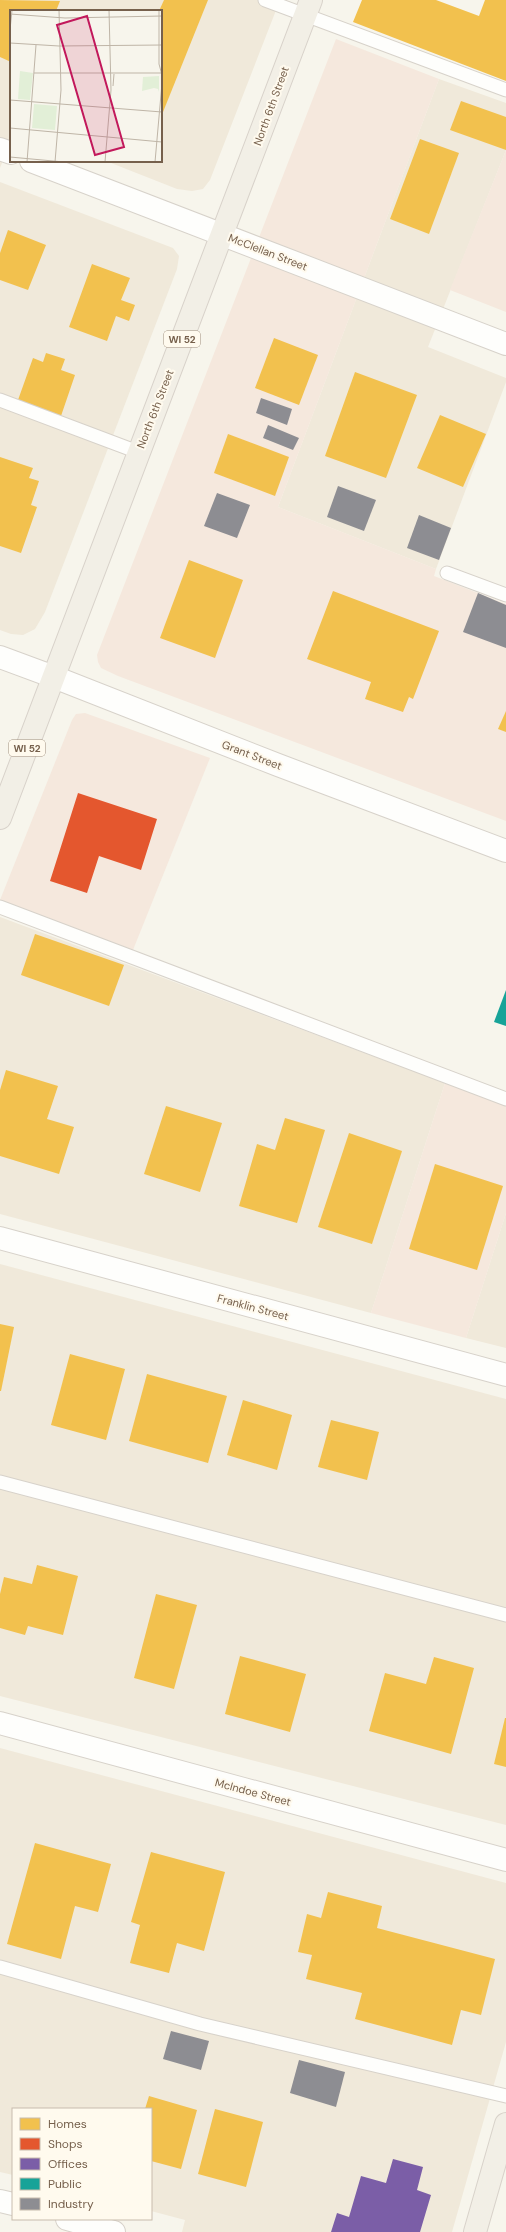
<svg xmlns="http://www.w3.org/2000/svg" width="506" height="2232" viewBox="0 0 506 2232" font-family="'DM Sans',sans-serif">
  <style>
    .residential { fill: #f0e9da }
    .commercial { fill: #f5e8dd }
    .homes { fill: #f2c14e }
    .shops { fill: #e4572e }
    .offices { fill: #7b5ea7 }
    .public { fill: #17a398 }
    .industry { fill: #8d8d92 }
    .lines { fill: none; stroke-linecap: round; stroke-linejoin: round }
    .service-casing { stroke: #d7d2ca; stroke-width: 15 }
    .minor-casing { stroke: #d7d2ca; stroke-width: 24 }
    .tertiary-casing { stroke: #d7d2ca; stroke-width: 24 }
    .primary-casing { stroke: #d8d2ca; stroke-width: 24 }
    .service { stroke: #fefefc; stroke-width: 13 }
    .minor { stroke: #fefefc; stroke-width: 22 }
    .tertiary { stroke: #fefefc; stroke-width: 22 }
    .primary { stroke: #f2efe6; stroke-width: 22 }
    .labels { text-anchor: middle; stroke-width: 4; stroke-linejoin: round; paint-order: stroke }
    .shield { fill: #fffaee; stroke: #9f8e7d; stroke-width: 1 }
    .shield-label { font-size: 10px; font-weight: bold; fill: #76604c }
    .street-label { font-size: 11px; fill: #76604c; stroke: #fffaee }
    .inset-road { fill: none; stroke: #bfb5a7; stroke-width: 1 }
    .view { fill: #c2185b; fill-opacity: 0.15; stroke: #c2185b; stroke-width: 2 }
    .inset-edge { fill: none; stroke: #76604c; stroke-width: 2 }
  </style>
  <rect width="100%" height="100%" fill="#f7f5ec"/>
  <g class="residential">
    <polygon points="0,0 280,0 210,180 203,189 192,191 177,189 106,161 161,161 161,11 11,11 11,140 0,168"/>
    <polygon points="439,79 506,103 506,150 428,347 506,378 506,382 436,569 278,507"/>
    <polygon points="0,182 173,248 179,256 177,269 45,612 35,629 23,635 11,634 0,630"/>
    <polygon points="0,917 445,1083 371,1313 0,1214"/>
    <polygon points="506,1213 506,1348 466,1338"/>
    <polygon points="0,1264 506,1399 506,1825 0,1696"/>
    <polygon points="0,1748 506,1883 506,2042 452,2232 182,2232 185,2220 151,2211 151,2109 13,2109 13,2175 0,2172"/>
  </g>
  <g class="commercial">
    <polygon points="336,39 439,79 278,507 436,569 434,576 506,604 506,821 118,676 101,668 98,662 97,655"/>
    <polygon points="506,150 506,312 450,290"/>
    <polygon points="85,713 210,758 133,950 0,900 72,720 76,714"/>
    <polygon points="445,1083 506,1106 506,1213 466,1338 371,1313"/>
  </g>
  <g class="homes">
    <polygon points="0,0 60,1 56,11 11,11 11,62 0,57"/>
    <polygon points="164,0 208,0 161,117 159,11"/>
    <polygon points="362,0 436,0 479,16 485,0 506,0 506,81 353,22"/>
    <polygon points="461,101 506,117 506,150 450,130"/>
    <polygon points="420,139 459,153 429,234 390,219"/>
    <polygon points="8,230 46,245 28,290 0,280 0,253"/>
    <polygon points="92,264 130,278 121,300 135,305 129,321 116,316 107,341 69,327"/>
    <polygon points="274,338 318,355 299,405 255,388"/>
    <polygon points="46,353 65,359 61,370 75,375 61,416 18,400 33,358 43,362"/>
    <polygon points="355,372 417,395 386,478 325,456"/>
    <polygon points="440,415 486,434 463,487 417,468"/>
    <polygon points="228,434 289,457 275,496 214,473"/>
    <polygon points="0,457 33,468 29,478 39,481 31,505 37,507 21,553 0,546"/>
    <polygon points="189,560 243,580 215,658 160,638"/>
    <polygon points="333,591 439,631 413,699 409,697 403,712 365,699 371,682 307,659"/>
    <polygon points="506,711 506,732 498,729"/>
    <polygon points="35,934 124,965 109,1006 21,975"/>
    <polygon points="6,1070 58,1086 47,1119 74,1127 59,1174 0,1156 0,1090"/>
    <polygon points="166,1106 222,1123 200,1192 144,1174"/>
    <polygon points="285,1118 325,1130 297,1223 239,1206 257,1144 275,1150"/>
    <polygon points="349,1133 402,1151 372,1244 318,1227"/>
    <polygon points="435,1164 503,1186 477,1270 409,1249"/>
    <polygon points="0,1324 14,1327 1,1391 0,1391"/>
    <polygon points="70,1354 125,1369 106,1440 51,1425"/>
    <polygon points="147,1374 227,1396 208,1463 129,1441"/>
    <polygon points="243,1400 292,1415 277,1470 227,1455"/>
    <polygon points="331,1420 379,1432 367,1480 318,1467"/>
    <polygon points="37,1565 78,1576 63,1635 28,1626 25,1635 0,1628 0,1594 4,1577 32,1584"/>
    <polygon points="156,1594 197,1605 174,1689 134,1678"/>
    <polygon points="240,1656 306,1674 290,1732 225,1714"/>
    <polygon points="434,1657 474,1668 451,1754 369,1731 385,1673 426,1684"/>
    <polygon points="505,1718 506,1718 506,1767 494,1764"/>
    <polygon points="35,1843 111,1864 98,1912 75,1906 61,1959 7,1944"/>
    <polygon points="151,1852 225,1872 204,1951 177,1943 169,1973 130,1963 140,1925 131,1922"/>
    <polygon points="328,1892 382,1906 377,1928 495,1959 481,2015 461,2010 452,2045 355,2019 362,1993 306,1979 312,1955 298,1952 307,1914 321,1918"/>
    <polygon points="149,2096 197,2110 181,2169 151,2161 151,2109 145,2109"/>
    <polygon points="215,2109 263,2122 246,2187 198,2174"/>
  </g>
  <polygon class="shops" points="78,793 157,819 141,870 99,856 87,893 50,881"/>
  <polygon class="offices" points="393,2159 423,2167 417,2190 431,2195 420,2232 331,2232 337,2213 349,2217 361,2176 386,2183"/>
  <polygon class="public" points="506,990 506,1026 494,1022"/>
  <g class="industry">
    <polygon points="261,398 292,409 287,425 256,413"/>
    <polygon points="268,425 299,438 293,450 263,438"/>
    <polygon points="338,486 376,500 364,531 327,517"/>
    <polygon points="217,493 250,505 237,538 204,526"/>
    <polygon points="419,515 451,528 439,560 407,548"/>
    <polygon points="478,593 506,605 506,648 463,632"/>
    <polygon points="171,2031 209,2041 201,2070 163,2059"/>
    <polygon points="299,2060 345,2072 336,2107 290,2093"/>
  </g>
  <g class="lines">
    <defs>
      <g id="service">
        <polyline points="265,0 506,90"/>
        <polyline points="0,400 138,452"/>
        <polyline points="447,573 506,595"/>
        <polyline points="0,907 506,1099"/>
        <polyline points="0,1482 506,1615"/>
        <polyline points="0,1967 200,2024 506,2096"/>
      </g>
      <g id="minor">
        <polyline points="0,149 11,153"/>
        <polyline points="31,161 506,344"/>
        <polyline points="0,657 54,677"/>
        <polyline points="0,2201 13,2204"/>
        <polyline points="67,2219 114,2232"/>
      </g>
      <g id="tertiary">
        <polyline points="54,677 278,765 506,851"/>
        <polyline points="0,1238 506,1375"/>
        <polyline points="0,1723 506,1860"/>
      </g>
      <g id="primary">
        <polyline points="0,818 311,0"/>
        <polyline points="475,2232 506,2124"/>
      </g>
    </defs>
    <use href="#service" class="service-casing"/>
    <use href="#minor" class="minor-casing"/>
    <use href="#tertiary" class="tertiary-casing"/>
    <use href="#primary" class="primary-casing"/>
    <use href="#service" class="service"/>
    <use href="#minor" class="minor"/>
    <use href="#tertiary" class="tertiary"/>
    <use href="#primary" class="primary"/>
  </g>
  <g class="labels">
    <g class="shield">
      <rect x="164" y="331" width="36" height="16" rx="3"/>
      <rect x="9" y="740" width="36" height="16" rx="3"/>
    </g>
    <g class="shield-label">
      <text x="182" y="343">WI 52</text>
      <text x="27" y="752">WI 52</text>
    </g>
    <g class="street-label">
      <text transform="translate(271 106) rotate(-70)" y="4">North 6th Street</text>
      <text transform="translate(268 252) rotate(21)" y="4">McClellan Street</text>
      <text transform="translate(155 409) rotate(-69)" y="4">North 6th Street</text>
      <text transform="translate(252 755) rotate(21)" y="4">Grant Street</text>
      <text transform="translate(253 1307) rotate(15)" y="4">Franklin Street</text>
      <text transform="translate(253 1792) rotate(15)" y="4">McIndoe Street</text>
    </g>
  </g>
  <g transform="translate(10 10)">
    <rect width="152" height="152" fill="#f7f5ec"/>
    <path d="M10,61L23,63L20,90L8,89ZM149,66V82L148,79L144,78L132,81L133,67ZM24,94L47,96L45,120L22,118Z" fill="#e2efd7"/>
    <path class="inset-road" d="M149,0V54L152,65M0,4L55,8L152,6M0,20L2,0M0,33L49,36L152,35M24,63H152M103,76L104,64M0,90L152,102M0,118L152,132M0,147L54,152M17,152L26,35M45,152L51,80L49,0M95,152L101,80L99,0M145,152L152,73"/>
    <path class="view" d="M77,6L114,137L85,145L47,15Z"/>
    <rect width="152" height="152" class="inset-edge"/>
  </g>
  <rect x="12" y="2108" width="140" height="112" fill="#fffaee" stroke="#c8bcad"/>
  <rect x="20" y="2118" width="20" height="12" fill="#f2c14e" stroke="#c8bcad"/>
  <text x="48" y="2128" font-size="12" fill="#76604c">Homes</text>
  <rect x="20" y="2138" width="20" height="12" fill="#e4572e" stroke="#c8bcad"/>
  <text x="48" y="2148" font-size="12" fill="#76604c">Shops</text>
  <rect x="20" y="2158" width="20" height="12" fill="#7b5ea7" stroke="#c8bcad"/>
  <text x="48" y="2168" font-size="12" fill="#76604c">Offices</text>
  <rect x="20" y="2178" width="20" height="12" fill="#17a398" stroke="#c8bcad"/>
  <text x="48" y="2188" font-size="12" fill="#76604c">Public</text>
  <rect x="20" y="2198" width="20" height="12" fill="#8d8d92" stroke="#c8bcad"/>
  <text x="48" y="2208" font-size="12" fill="#76604c">Industry</text>
</svg>
